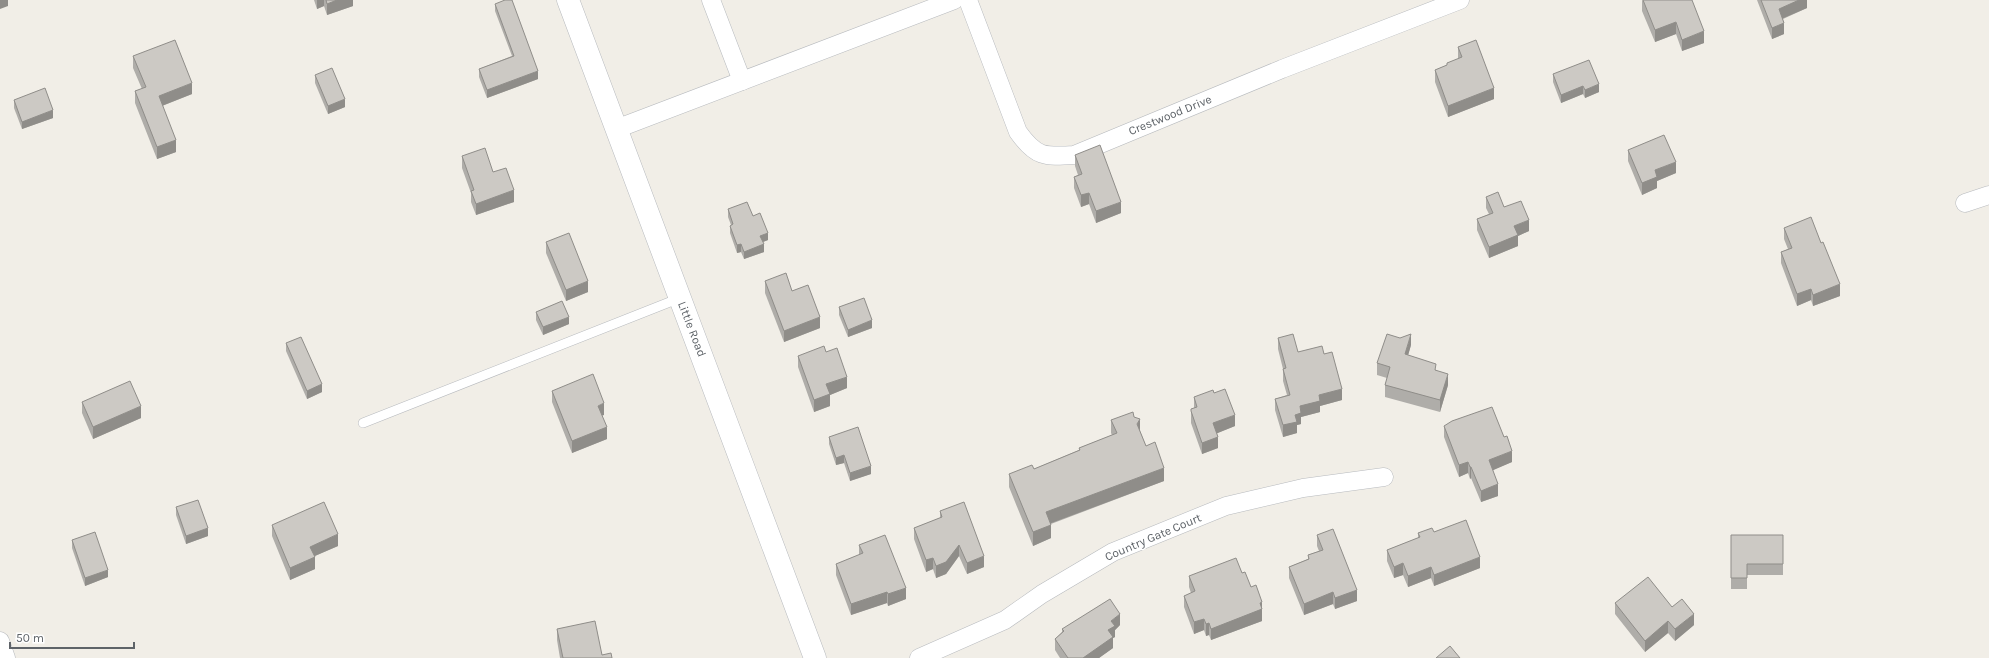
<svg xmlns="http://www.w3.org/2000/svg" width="1989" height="658" viewBox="0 0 1989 658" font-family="Karla,sans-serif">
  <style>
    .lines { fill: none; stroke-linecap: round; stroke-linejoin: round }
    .service-casing { stroke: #b7babe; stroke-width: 10 }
    .minor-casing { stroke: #b7babe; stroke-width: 19 }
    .tertiary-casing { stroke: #b7babe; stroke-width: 23 }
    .service { stroke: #fff; stroke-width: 9 }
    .minor { stroke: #fff; stroke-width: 18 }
    .tertiary { stroke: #fff; stroke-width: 22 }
    .wall { fill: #afada9 }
    .shaded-wall { fill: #8f8d89 }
    .building { fill: #ccc9c4; stroke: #8f8d89 }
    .labels { text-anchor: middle; stroke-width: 3; stroke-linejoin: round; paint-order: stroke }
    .street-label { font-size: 12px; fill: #5e6368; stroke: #fff }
  </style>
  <rect width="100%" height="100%" fill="#f1eee7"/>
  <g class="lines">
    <defs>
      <polyline id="service" points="363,423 680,298"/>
      <g id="minor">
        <polyline points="711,0 742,81"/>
        <path d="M968,0L1018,132C1036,157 1044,157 1074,155L1282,69L1460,0"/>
        <polyline points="616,129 954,0"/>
        <polyline points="1965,203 1989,195"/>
        <polyline points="0,641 6,658"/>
        <polyline points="919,658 1005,620 1042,594 1113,552 1226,506 1303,488 1384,477"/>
      </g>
      <polyline id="tertiary" points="568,0 815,658"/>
    </defs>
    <use href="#service" class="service-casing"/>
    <use href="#minor" class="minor-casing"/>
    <use href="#tertiary" class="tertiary-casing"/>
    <use href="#service" class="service"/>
    <use href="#minor" class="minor"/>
    <use href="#tertiary" class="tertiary"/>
  </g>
  <g class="wall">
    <polygon points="314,0 353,0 353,6 327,15 324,6 317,9"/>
    <polygon points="1642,0 1704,43 1682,51 1676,34 1655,42 1642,11"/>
    <polygon points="1757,0 1807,0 1807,8 1783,19 1784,34 1772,39"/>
    <polygon points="495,4 538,79 487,98 479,77 479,69 512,56 495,11"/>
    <polygon points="1458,47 1494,99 1448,117 1435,82 1435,70 1447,65 1447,63 1458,59"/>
    <polygon points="133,56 192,94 162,106 176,152 157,159 135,103 135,91 142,89 133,68"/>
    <polygon points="1553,74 1599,92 1585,98 1583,94 1561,103 1553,82"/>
    <polygon points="315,75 345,107 328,114 315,83"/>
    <polygon points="14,100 53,118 22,129 14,108"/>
    <polygon points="1628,150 1676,173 1657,181 1657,188 1642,195 1628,161"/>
    <polygon points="1075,155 1121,213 1096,223 1089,204 1081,207 1074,188 1074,177 1078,175 1075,166"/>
    <polygon points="462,156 493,172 514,202 476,215 471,202 471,193 462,168"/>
    <polygon points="1486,197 1504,207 1529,231 1518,236 1518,246 1489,258 1477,230 1477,219 1489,214 1486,208"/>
    <polygon points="728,209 753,216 768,240 763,242 764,252 744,259 741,252 737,253 730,233 730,226 731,225 728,217"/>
    <polygon points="1784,228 1840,296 1813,306 1811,300 1797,306 1781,263 1781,252 1788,249 1784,239"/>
    <polygon points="546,242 588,292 566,301 546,253"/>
    <polygon points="765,281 820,328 784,342 765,293"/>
    <polygon points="839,307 872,328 848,337 839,315"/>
    <polygon points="536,312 569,324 543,335 536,320"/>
    <polygon points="1278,338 1298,352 1324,354 1342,400 1320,406 1320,412 1301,417 1301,424 1297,425 1297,433 1283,437 1275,410 1275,399 1287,395 1283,381 1283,369 1278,349"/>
    <polygon points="286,343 322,392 307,399 286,351"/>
    <polygon points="1411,345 1408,355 1436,370 1448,385 1440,412 1385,397 1385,385 1387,378 1377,375 1377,363"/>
    <polygon points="826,352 847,388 830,395 830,406 814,412 798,367 798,356"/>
    <polygon points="552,391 604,415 602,415 607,439 572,453 552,402"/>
    <polygon points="1194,397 1235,426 1217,433 1218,448 1202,454 1191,423 1191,409 1194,408"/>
    <polygon points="82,402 141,418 93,439 82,413"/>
    <polygon points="1111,420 1140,431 1146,446 1164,481 1051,524 1051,538 1033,546 1009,487 1009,474 1034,469 1079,450 1079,448 1112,435 1111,433"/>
    <polygon points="1444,426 1512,462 1492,470 1498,496 1481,502 1471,478 1470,479 1468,473 1459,477 1444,437"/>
    <polygon points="829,437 871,474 850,481 844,463 836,465 829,444"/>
    <polygon points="176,507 208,536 186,544 176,515"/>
    <polygon points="940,511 984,567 967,574 959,556 946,574 936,578 933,569 926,572 914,539 914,528 940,518"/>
    <polygon points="272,525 338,546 315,556 315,569 290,580 272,536"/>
    <polygon points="1434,532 1480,568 1434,586 1431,578 1408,587 1403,575 1394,578 1387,561 1387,550 1418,538 1418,533"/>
    <polygon points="1317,535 1357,601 1335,609 1333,604 1304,615 1289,578 1289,567 1308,559 1308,555 1319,551 1317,546"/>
    <polygon points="1731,535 1783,535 1783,575 1747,575 1747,589 1731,589"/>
    <polygon points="72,540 108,577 85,586 72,548"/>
    <polygon points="859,545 906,599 888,606 887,603 851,615 836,575 836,564 859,555"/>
    <polygon points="1242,573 1251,587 1262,613 1262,621 1211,640 1209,635 1206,636 1204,630 1194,634 1184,607 1184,596 1191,593 1189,587 1189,576"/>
    <polygon points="1615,603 1672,607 1694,625 1675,641 1668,633 1645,652 1615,614"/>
    <polygon points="1120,625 1115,630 1115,637 1113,638 1113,648 1099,658 1060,658 1055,650 1055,639 1062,632 1062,629"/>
    <polygon points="557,629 602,655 612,658 560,658 557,640"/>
  </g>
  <g class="shaded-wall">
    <polygon points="0,0 8,0 8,6 0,9"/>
    <polygon points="317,0 324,0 324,6 317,9"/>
    <polygon points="337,0 353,0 353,6 327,15 327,4"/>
    <polygon points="1799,0 1807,0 1807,8 1779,20 1779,9"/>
    <polygon points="1676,22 1676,34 1655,42 1655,30"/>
    <polygon points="1784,23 1784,34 1772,39 1772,28"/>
    <polygon points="1704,31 1704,43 1682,51 1682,40"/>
    <polygon points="538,71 538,79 487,98 487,90"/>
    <polygon points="192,83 192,94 159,107 159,96"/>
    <polygon points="1599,84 1599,92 1585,98 1585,90"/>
    <polygon points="1583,86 1583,94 1561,103 1561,95"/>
    <polygon points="1494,88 1494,99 1448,117 1448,106"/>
    <polygon points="345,99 345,107 328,114 328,106"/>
    <polygon points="53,110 53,118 22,129 22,122"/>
    <polygon points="176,140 176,152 157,159 157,147"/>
    <polygon points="1676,162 1676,173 1657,181 1657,188 1642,195 1642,183 1655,170"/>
    <polygon points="514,190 514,202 476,215 476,204"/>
    <polygon points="1089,193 1089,204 1081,207 1081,195"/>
    <polygon points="1121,202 1121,213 1096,223 1096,211"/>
    <polygon points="1529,220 1529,231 1518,236 1518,246 1489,258 1489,247 1514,226"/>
    <polygon points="768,233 768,240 760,243 760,236"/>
    <polygon points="741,244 741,252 737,253 737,245"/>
    <polygon points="764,244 764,252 744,259 744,252"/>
    <polygon points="588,281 588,292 566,301 566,290"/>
    <polygon points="1840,284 1840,296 1813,306 1813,295"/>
    <polygon points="1811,289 1811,300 1797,306 1797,294"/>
    <polygon points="569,317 569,324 543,335 543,327"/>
    <polygon points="820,317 820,328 784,342 784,331"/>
    <polygon points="872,320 872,328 848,337 848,330"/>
    <polygon points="1411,334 1411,345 1405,366 1405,354"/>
    <polygon points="1448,374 1448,385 1440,412 1440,400"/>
    <polygon points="847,377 847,388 830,395 830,406 814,412 814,400 826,384"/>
    <polygon points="322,384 322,392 307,399 307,391"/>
    <polygon points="1342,389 1342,400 1320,406 1320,412 1301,417 1301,424 1297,425 1297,433 1283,437 1283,425 1295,415 1300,406 1319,395"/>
    <polygon points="604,403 604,415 598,417 598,406"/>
    <polygon points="141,406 141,418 93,439 93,427"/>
    <polygon points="1235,415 1235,426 1213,435 1213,423"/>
    <polygon points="1140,419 1140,433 1137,424"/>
    <polygon points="607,427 607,439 572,453 572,441"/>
    <polygon points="1218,437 1218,448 1202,454 1202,443"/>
    <polygon points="1512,451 1512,462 1489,472 1489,460"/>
    <polygon points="844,455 844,463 836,465 836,458"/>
    <polygon points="1468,462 1468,473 1459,477 1459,465"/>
    <polygon points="871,466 871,474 850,481 850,473"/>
    <polygon points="1470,467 1471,467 1471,478 1470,479"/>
    <polygon points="1164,468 1164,481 1046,525 1046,512"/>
    <polygon points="1498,484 1498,496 1481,502 1481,491"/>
    <polygon points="1051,525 1051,538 1033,546 1033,532"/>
    <polygon points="208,528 208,536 186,544 186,536"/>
    <polygon points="338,534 338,546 310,558 310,547"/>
    <polygon points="959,545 959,556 946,574 936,578 936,566"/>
    <polygon points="984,556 984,567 967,574 967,563"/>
    <polygon points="315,557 315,569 290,580 290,568"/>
    <polygon points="1480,557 1480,568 1434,586 1434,575"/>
    <polygon points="933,558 933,569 926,572 926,560"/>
    <polygon points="1403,563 1403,575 1394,578 1394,567"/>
    <polygon points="1431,567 1431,578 1408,587 1408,576"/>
    <polygon points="108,570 108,577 85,586 85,578"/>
    <polygon points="906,588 906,599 888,606 888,594"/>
    <polygon points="1357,590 1357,601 1335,609 1335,598"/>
    <polygon points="887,592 887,603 851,615 851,604"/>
    <polygon points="1333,592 1333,604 1304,615 1304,604"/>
    <polygon points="1262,602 1262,621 1211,640 1211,629"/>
    <polygon points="1120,614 1120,625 1115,630 1115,637 1113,638 1113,648 1099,658 1083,658 1111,621"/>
    <polygon points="1694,614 1694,625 1675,641 1675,629"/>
    <polygon points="1204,619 1204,630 1194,634 1194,622"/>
    <polygon points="1668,621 1668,633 1645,652 1645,641"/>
    <polygon points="1209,623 1209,635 1206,636 1206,624"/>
  </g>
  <g class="building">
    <polygon points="326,0 337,0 327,4"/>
    <polygon points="505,0 512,0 538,71 487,90 479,69 514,56 495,4"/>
    <polygon points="1643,0 1692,0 1704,31 1682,40 1676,22 1655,30"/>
    <polygon points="1761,0 1799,0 1779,9 1784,23 1772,28"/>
    <polygon points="175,40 192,83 159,96 176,140 157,147 135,91 146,87 133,56"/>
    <polygon points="1476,40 1494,88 1448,106 1435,70 1447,65 1447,63 1462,57 1458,47"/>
    <polygon points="1589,60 1599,84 1585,90 1583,86 1561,95 1553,74"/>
    <polygon points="332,68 345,99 328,106 315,75"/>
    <polygon points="45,88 53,110 22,122 14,100"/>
    <polygon points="1664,135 1676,162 1655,170 1657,177 1642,183 1628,150"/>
    <polygon points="1100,145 1121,202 1096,211 1089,193 1081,195 1074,177 1082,174 1075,155"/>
    <polygon points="485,148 493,172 506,168 514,190 476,204 471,191 474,190 462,156"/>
    <polygon points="1498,192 1504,207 1521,201 1529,220 1514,226 1518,235 1489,247 1477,219 1493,213 1486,197"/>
    <polygon points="747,202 753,216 760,213 768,233 760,236 764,244 744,252 741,244 737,245 730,226 733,224 728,209"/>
    <polygon points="1811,217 1821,243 1823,242 1840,284 1813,295 1811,289 1797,294 1781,252 1792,248 1784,228"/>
    <polygon points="569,233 588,281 566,290 546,242"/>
    <polygon points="786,273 792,291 808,285 820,317 784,331 765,281"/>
    <polygon points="864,298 872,320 848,330 839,307"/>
    <polygon points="562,301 569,317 543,327 536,312"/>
    <polygon points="1293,334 1298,352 1322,346 1324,354 1332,352 1342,389 1319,395 1320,401 1300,406 1301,413 1295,415 1297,422 1283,425 1275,399 1290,395 1283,369 1286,368 1278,338"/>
    <polygon points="1387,334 1400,338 1411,334 1405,354 1436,364 1435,370 1448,374 1440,400 1385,385 1390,367 1377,363"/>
    <polygon points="301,337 322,384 307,391 286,343"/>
    <polygon points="824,346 826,352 837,348 847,377 826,384 830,394 814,400 798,356"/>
    <polygon points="593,374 604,403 598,406 607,427 572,441 552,391"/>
    <polygon points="130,381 141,406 93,427 82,402"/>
    <polygon points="1225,389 1235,415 1213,423 1218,437 1202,443 1191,411 1191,409 1197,407 1194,397 1213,390 1214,393"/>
    <polygon points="1492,407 1504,437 1507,436 1512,451 1489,460 1498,484 1481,491 1471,467 1470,467 1468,462 1459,465 1444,426 1452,421"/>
    <polygon points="1133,412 1134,417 1140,419 1137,424 1146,446 1155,442 1164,468 1046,512 1051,525 1033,532 1009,474 1032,465 1034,469 1080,450 1079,448 1117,433 1111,420"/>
    <polygon points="858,427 871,466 850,473 844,455 836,458 829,437"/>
    <polygon points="198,500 208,528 186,536 176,507"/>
    <polygon points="324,502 338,534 310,547 315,557 290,568 272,525"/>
    <polygon points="964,502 984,556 967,563 959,545 946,562 936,566 933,558 926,560 914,528 942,517 940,511"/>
    <polygon points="1466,520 1480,557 1434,575 1431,567 1408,576 1403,563 1394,567 1387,550 1420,537 1418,533 1432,528 1434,532"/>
    <polygon points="1333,529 1357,590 1335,598 1333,592 1304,604 1289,567 1309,559 1308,555 1323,550 1317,535"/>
    <polygon points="95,532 108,570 85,578 72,540"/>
    <polygon points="885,535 906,588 888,594 887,592 851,604 836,564 863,553 859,545"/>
    <polygon points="1731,535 1783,535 1783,564 1747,564 1747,578 1731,578"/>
    <polygon points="1236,558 1242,573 1245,572 1251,587 1256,585 1262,602 1260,603 1262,609 1211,629 1209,623 1206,624 1204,619 1194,622 1184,596 1195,591 1189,576"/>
    <polygon points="1648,577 1672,607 1682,599 1694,614 1675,629 1668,621 1645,641 1615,603"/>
    <polygon points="1110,599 1120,614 1111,621 1115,626 1108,630 1113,637 1083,658 1068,658 1055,639 1064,631 1062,629"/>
    <polygon points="595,621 602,655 611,653 612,658 563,658 557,629"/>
    <polygon points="1450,646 1460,658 1436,658"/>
  </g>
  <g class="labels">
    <g class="street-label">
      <text transform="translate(1170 115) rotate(-22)" y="4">Crestwood Drive</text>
      <text transform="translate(692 329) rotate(69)" y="4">Little Road</text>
      <text transform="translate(1153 537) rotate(-23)" y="4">Country Gate Court</text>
    </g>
  </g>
  <path d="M10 642v6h124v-6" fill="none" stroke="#5e6368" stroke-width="2"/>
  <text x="16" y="642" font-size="12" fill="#5e6368" stroke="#ffffff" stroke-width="3" paint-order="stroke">50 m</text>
</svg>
